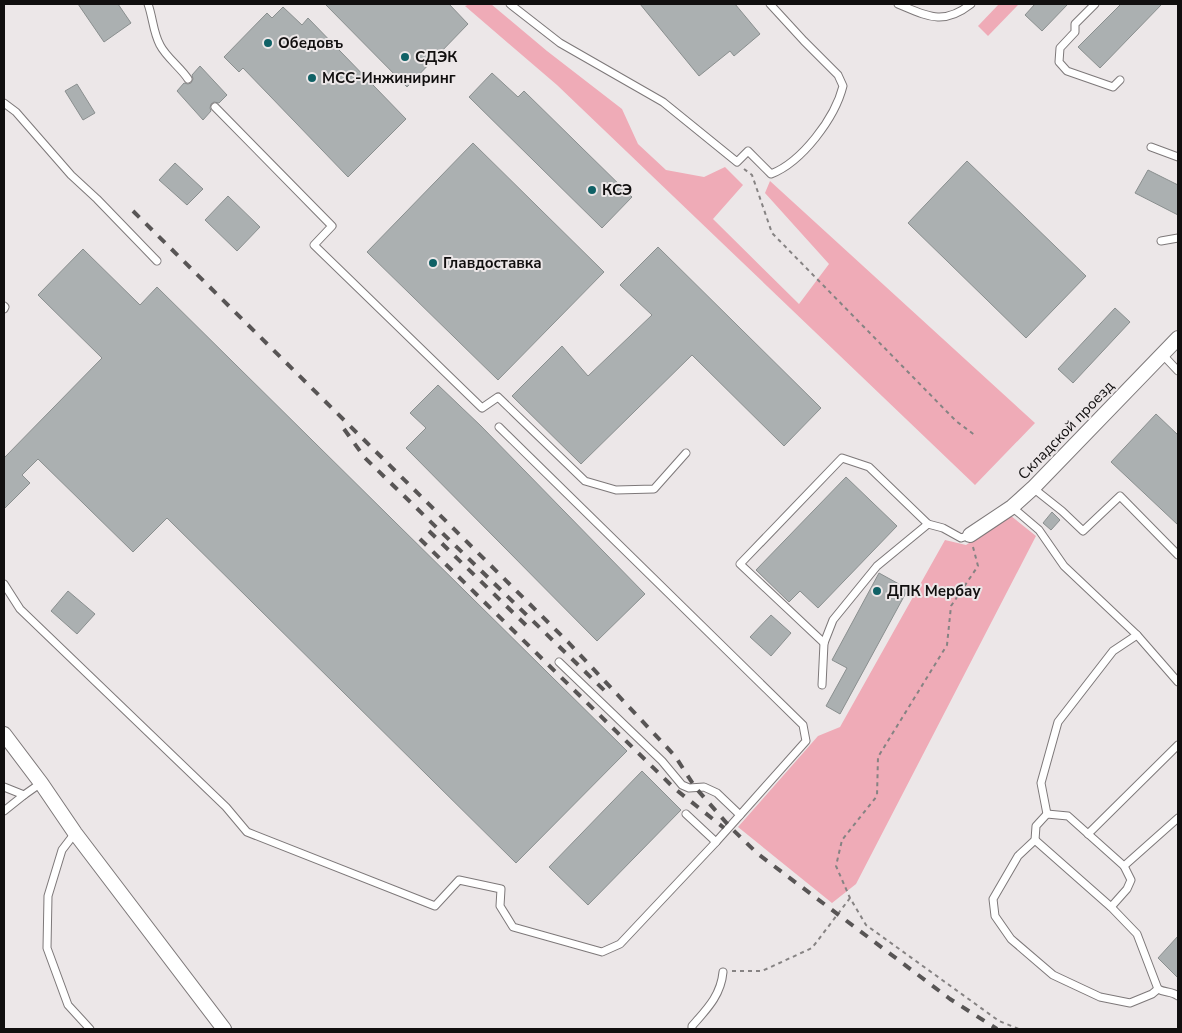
<svg xmlns="http://www.w3.org/2000/svg" width="1182" height="1033" viewBox="0 0 1182 1033" font-family="'Nunito Sans',sans-serif">
  <style>
    .green { fill: #efabb7 }
    .building { fill: #abb0b1; stroke: #8a8f8f }
    .lines { fill: none; stroke-linecap: round; stroke-linejoin: round }
    .lane-casing { stroke: #7d7879; stroke-width: 9 }
    .street-casing { stroke: #7d7879; stroke-width: 16 }
    .path { stroke: #868383; stroke-width: 2; stroke-dasharray: 4 4; stroke-linecap: butt }
    .lane { stroke: #fff; stroke-width: 7 }
    .street { stroke: #fff; stroke-width: 14 }
    .rail { stroke: #585555; stroke-width: 4; stroke-dasharray: 9 9; stroke-linecap: butt }
    .poi-dot { fill: #106166; stroke: #ece7e8; stroke-width: 2 }
    .labels { text-anchor: middle; stroke-width: 4; stroke-linejoin: round; paint-order: stroke }
    .poi-label { font-size: 15px; font-weight: bold; fill: #110f0f; stroke: #ece7e8; text-anchor: start }
    .street-label { font-size: 15px; fill: #110f0f; stroke: #ece7e8 }
  </style>
  <rect width="100%" height="100%" fill="#ece7e8"/>
  <g class="green">
    <polygon points="470,4 491,4 547,51 622,109 638,144 666,170 704,177 725,167 743,185 713,219 799,304 829,264 765,193 770,181 1035,423 975,485 557,85 465,6"/>
    <polygon points="999,4 1019,4 988,36 978,26"/>
    <polygon points="1011,516 1036,536 856,884 832,903 738,827 818,736 840,727 945,540 966,545"/>
  </g>
  <g class="building">
    <polygon points="78,4 118,4 131,23 104,42"/>
    <polygon points="325,4 449,4 468,24 407,87"/>
    <polygon points="640,4 735,4 760,34 734,56 730,51 699,76"/>
    <polygon points="1035,4 1068,4 1042,31 1025,15"/>
    <polygon points="1121,4 1162,4 1100,68 1078,47"/>
    <polygon points="283,7 302,25 308,18 406,119 348,177 243,68 239,72 224,57 267,13 272,18"/>
    <polygon points="200,66 227,95 219,103 214,102 211,104 210,108 211,111 203,120 177,91 184,83 188,84 191,83 193,79 192,75"/>
    <polygon points="492,73 518,97 524,91 632,197 602,228 469,97"/>
    <polygon points="77,84 95,113 83,120 65,91"/>
    <polygon points="473,143 604,272 498,380 367,252"/>
    <polygon points="967,161 1086,276 1026,338 908,223"/>
    <polygon points="175,163 203,189 187,205 159,180"/>
    <polygon points="1148,170 1178,185 1178,215 1135,193"/>
    <polygon points="228,196 260,227 237,251 205,220"/>
    <polygon points="658,247 821,408 784,446 692,355 581,464 512,396 562,346 588,376 652,315 620,285"/>
    <polygon points="83,249 140,305 157,287 627,751 516,863 167,518 133,552 38,459 22,475 30,483 4,509 4,458 102,358 38,295"/>
    <polygon points="1115,308 1130,322 1073,383 1058,369"/>
    <polygon points="438,385 481,426 645,594 597,641 406,448 426,428 410,413"/>
    <polygon points="1156,414 1178,435 1178,525 1111,462"/>
    <polygon points="846,477 897,526 818,608 800,591 789,602 756,570"/>
    <polygon points="1052,512 1060,520 1051,530 1043,523"/>
    <polygon points="879,573 908,589 840,714 826,706 847,668 832,660"/>
    <polygon points="68,591 95,614 77,634 51,611"/>
    <polygon points="771,615 791,633 771,656 750,637"/>
    <polygon points="642,771 681,810 588,905 549,867"/>
    <polygon points="1178,936 1178,978 1158,958"/>
  </g>
  <g class="lines">
    <defs>
      <g id="lane">
        <path d="M148,4C153,18 153,32 160,45C166,57 181,68 188,79"/>
        <path d="M510,4L560,43L663,102L737,162L748,151L771,174C802,162 835,118 843,86L838,75L804,41L770,4"/>
        <path d="M898,4C927,16 943,26 971,4"/>
        <polyline points="1095,4 1075,24 1075,32 1060,48 1059,62 1067,71 1113,87 1120,80"/>
        <polyline points="4,103 16,112 71,175 97,199 157,261"/>
        <polyline points="215,107 332,226 314,245 482,408 498,397 585,481 616,490 654,489 686,453"/>
        <polyline points="1151,147 1178,157"/>
        <polyline points="1161,241 1178,238"/>
        <polyline points="4,306 5,307 4,309"/>
        <polyline points="1162,354 1178,371"/>
        <polyline points="1033,488 1062,511 1083,531 1120,496 1178,555"/>
        <polyline points="1012,507 1039,530 1064,566 1137,635 1178,682"/>
        <polyline points="4,584 20,609 226,807 247,832 435,906 459,880 501,889 500,906 513,927 602,952 620,944 716,842 806,741 803,725 499,427"/>
        <polyline points="824,643 740,564 842,458 869,467 928,524"/>
        <polyline points="559,662 662,761 682,785 689,788 704,787 717,793 740,815"/>
        <polyline points="822,685 824,643 833,620 877,566 928,524 943,528 961,538 970,535"/>
        <polyline points="4,787 24,795 41,783"/>
        <polyline points="4,811 24,795"/>
        <polyline points="686,814 716,842"/>
        <polyline points="1047,814 1041,783 1058,722 1113,651 1137,635"/>
        <polyline points="75,833 62,850 48,896 47,948 68,1005 90,1029"/>
        <polyline points="1088,834 1178,745"/>
        <path d="M1035,840L1111,907L1137,934L1158,989C1165,993 1172,991 1178,996"/>
        <polyline points="1124,866 1178,818"/>
        <polyline points="1111,907 1127,889 1131,880 1124,866 1068,816 1047,814 1036,826 1035,840 1018,856 993,899 995,916 1011,939 1053,975 1100,997 1130,1003 1152,994 1158,989"/>
        <path d="M692,1029V1026C707,1009 721,995 723,972"/>
      </g>
      <g id="street">
        <polyline points="970,535 1012,507 1033,488 1178,338"/>
        <polyline points="4,734 41,783 75,833 224,1029"/>
      </g>
    </defs>
    <use href="#lane" class="lane-casing"/>
    <use href="#street" class="street-casing"/>
    <g class="path">
      <polyline points="744,169 752,175 772,233 956,421 976,436"/>
      <polyline points="973,547 978,566 951,606 947,645 878,757 877,796 842,840 836,866 850,898 866,925 999,1021 1019,1029"/>
      <polyline points="732,971 762,971 812,948 850,898"/>
    </g>
    <use href="#lane" class="lane"/>
    <use href="#street" class="street"/>
    <g class="rail">
      <polyline points="133,211 568,642 675,756 695,787 730,827 758,854 950,999 997,1029"/>
      <polyline points="344,429 365,458 606,692"/>
      <polyline points="429,531 530,629"/>
      <polyline points="420,539 674,788 724,828"/>
    </g>
  </g>
  <g class="poi-dot">
    <circle cx="268" cy="43" r="5"/>
    <circle cx="405" cy="57" r="5"/>
    <circle cx="312" cy="78" r="5"/>
    <circle cx="592" cy="190" r="5"/>
    <circle cx="433" cy="263" r="5"/>
    <circle cx="877" cy="591" r="5"/>
  </g>
  <g class="labels">
    <g class="poi-label">
      <text x="278" y="48">Обедовъ</text>
      <text x="415" y="62">СДЭК</text>
      <text x="322" y="83">МСС-Инжиниринг</text>
      <text x="602" y="195">КСЭ</text>
      <text x="443" y="268">Главдоставка</text>
      <text x="887" y="596">ДПК Мербау</text>
    </g>
    <g class="street-label">
      <text transform="translate(1066 430) rotate(-46)" y="5">Складской проезд</text>
    </g>
  </g>
  <rect width="1182" height="1033" fill="none" stroke="#110f0f" stroke-width="10"/>
</svg>
